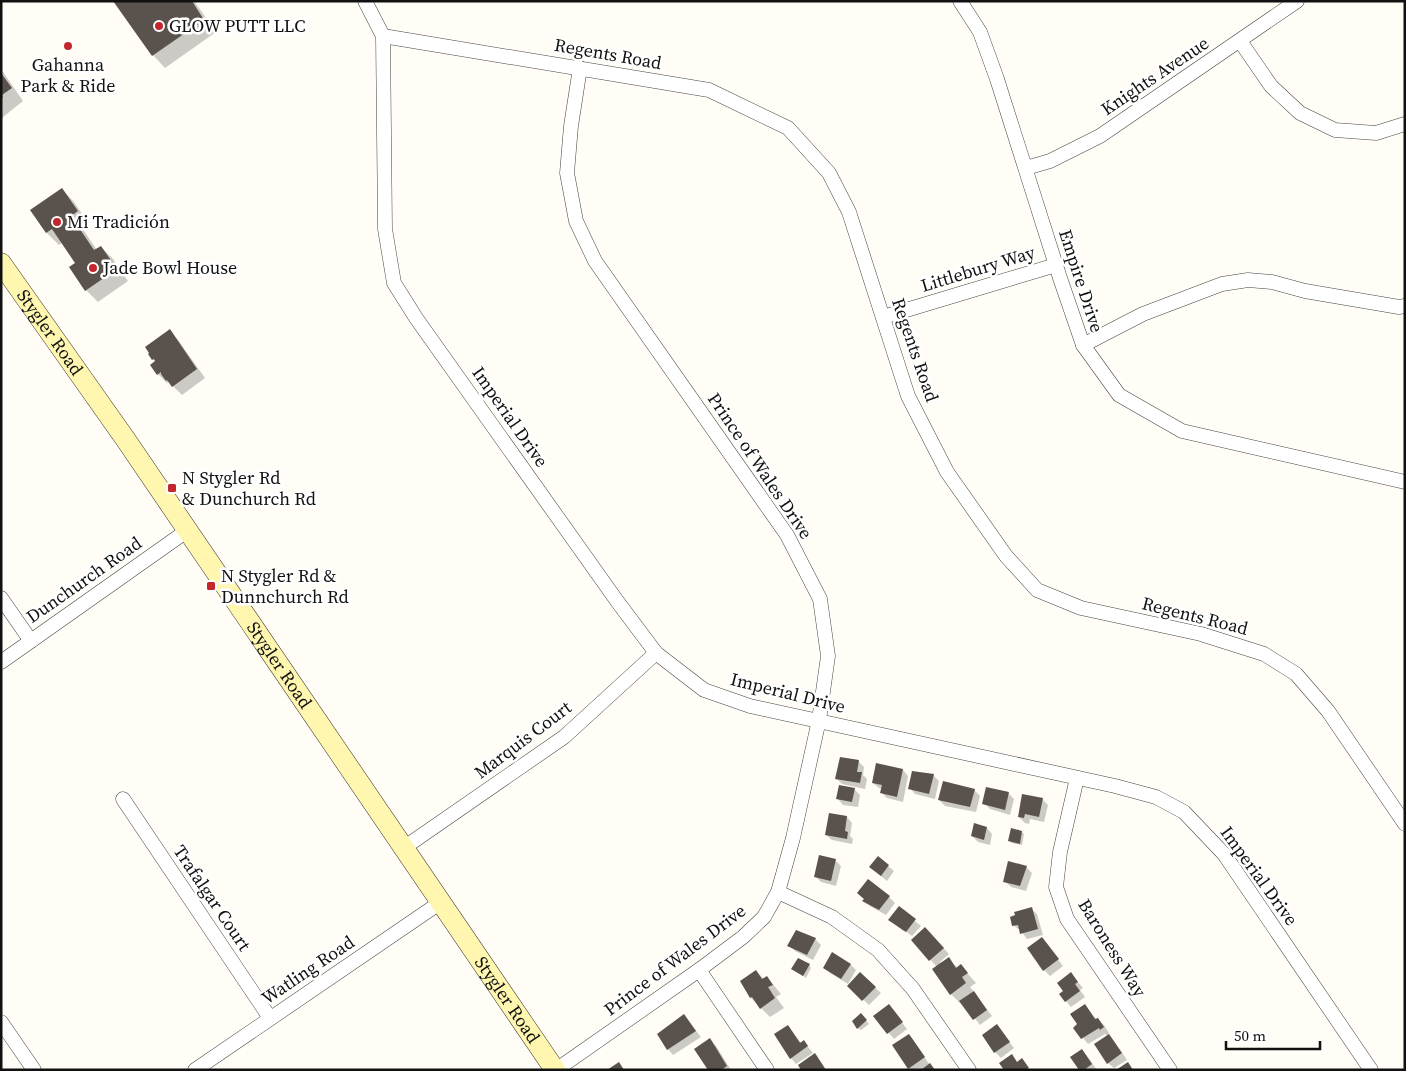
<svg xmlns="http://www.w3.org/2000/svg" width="1406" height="1071" viewBox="0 0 1406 1071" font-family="'Source Serif 4',serif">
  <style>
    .shadow { fill: #0003 }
    .building { fill: #5a524d }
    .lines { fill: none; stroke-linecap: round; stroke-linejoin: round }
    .minor-casing { stroke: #444; stroke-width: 15 }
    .secondary-casing { stroke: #333; stroke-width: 21 }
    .minor { stroke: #fff; stroke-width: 14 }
    .secondary { stroke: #fff6b0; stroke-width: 20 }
    .poi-dot { fill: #c4262e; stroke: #fff; stroke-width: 2 }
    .labels { text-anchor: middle; stroke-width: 5; stroke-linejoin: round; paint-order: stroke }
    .poi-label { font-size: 18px; fill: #111; stroke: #fff; text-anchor: start }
    .street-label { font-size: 18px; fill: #111; stroke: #fff }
  </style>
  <rect width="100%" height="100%" fill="#fffdf5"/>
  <g class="shadow">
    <polygon points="115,1 194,1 216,32 165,68 153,55"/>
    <polygon points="1,69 23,101 3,117 1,124"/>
    <polygon points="62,189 74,202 89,224 82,228 97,250 101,247 113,259 128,281 98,302 86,290 77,263 63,242 59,245 47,233 32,210"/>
    <polygon points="169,331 178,340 205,378 182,395 169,382 167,383 158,374 156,362 153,359"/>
    <polygon points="858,761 864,767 863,775 867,779 865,789 842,784 836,778"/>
    <polygon points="903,770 908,776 903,802 887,798 881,792 882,789 879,788 873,783"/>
    <polygon points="933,775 939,781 935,799 915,794 910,788"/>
    <polygon points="854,789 860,795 858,807 843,805 838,799"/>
    <polygon points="974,790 980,796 976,812 945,806 939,800"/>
    <polygon points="1008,793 1014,799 1010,815 990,809 984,803"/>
    <polygon points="1042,799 1048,805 1044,822 1030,819 1029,824 1025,823 1019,817"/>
    <polygon points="847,817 852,823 850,836 853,839 852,844 832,840 826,835"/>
    <polygon points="987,828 992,834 990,845 978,842 972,836"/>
    <polygon points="1022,832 1024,834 1022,845 1012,843 1009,841"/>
    <polygon points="835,860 841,866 836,886 821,882 815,876"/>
    <polygon points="888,866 894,871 887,881 877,873"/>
    <polygon points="1026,867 1032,873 1026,891 1011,887 1005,881"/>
    <polygon points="889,897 895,903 886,915 870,906 864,901"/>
    <polygon points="899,908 921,926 912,936 904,930 903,931 890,920"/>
    <polygon points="1031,909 1037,914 1043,935 1027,939 1021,931 1013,925"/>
    <polygon points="931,935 949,954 940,962 941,963 948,959 958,968 961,966 976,983 970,987 992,1016 980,1025 962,1002 960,1003 951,994 937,967 912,940"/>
    <polygon points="815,939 821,945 813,960 795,951 789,945"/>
    <polygon points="1042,939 1063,966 1050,976 1044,970"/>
    <polygon points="833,954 851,965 856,970 848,984 830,973 824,968"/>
    <polygon points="809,965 811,968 806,978 793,969"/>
    <polygon points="756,971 764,979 767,977 781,994 776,997 784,1008 770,1017 751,998 742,981"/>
    <polygon points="860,974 881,993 869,1005 849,986"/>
    <polygon points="1071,974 1083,988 1080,990 1085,997 1071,1007 1066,1001 1064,991"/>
    <polygon points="1085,1005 1097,1020 1098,1019 1104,1025 1109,1033 1108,1035 1114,1041 1127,1060 1114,1068 1108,1063 1108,1036 1105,1034 1088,1044 1075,1028 1079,1025"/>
    <polygon points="894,1012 907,1029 894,1039 875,1016"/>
    <polygon points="861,1015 869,1024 861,1030 858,1028"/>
    <polygon points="684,1016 701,1037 673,1055 668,1049"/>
    <polygon points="788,1026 802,1044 804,1042 813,1053 796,1064 791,1058"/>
    <polygon points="997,1026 1014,1048 1001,1058 995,1052"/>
    <polygon points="909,1035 914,1041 929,1064 935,1070 911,1070 909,1068"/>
    <polygon points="710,1040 716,1046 731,1070 709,1070"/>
    <polygon points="1082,1050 1087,1056 1097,1070 1080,1070"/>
  </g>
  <g class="building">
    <polygon points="113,1 192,1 204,20 152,56"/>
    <polygon points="1,73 12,88 2,95 3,97 1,98"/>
    <polygon points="62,188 78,211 71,216 94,250 101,246 117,269 85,291 69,267 75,263 52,229 46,233 30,210"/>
    <polygon points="170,329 197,369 172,387 167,380 166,381 161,374 161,372 157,375 150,365 155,361 154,359 152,360 148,354 149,353 145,347"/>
    <polygon points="840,757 859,760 857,772 862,772 860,783 835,779"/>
    <polygon points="876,763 903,769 897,797 880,793 882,785 872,783"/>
    <polygon points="912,771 934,774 929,794 908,789"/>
    <polygon points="943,781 975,789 970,807 938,800"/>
    <polygon points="839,785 855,788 852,802 836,799"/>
    <polygon points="986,787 1009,792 1005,810 982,804"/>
    <polygon points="1022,794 1043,798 1039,817 1025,814 1024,818 1018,817"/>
    <polygon points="829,813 847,816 845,831 848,832 847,839 825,835"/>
    <polygon points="974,823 987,827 984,840 971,836"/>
    <polygon points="1011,828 1022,831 1020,844 1008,841"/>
    <polygon points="819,855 836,859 831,881 814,877"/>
    <polygon points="878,856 889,865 881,876 869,867"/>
    <polygon points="1008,861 1027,866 1020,886 1003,882"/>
    <polygon points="868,879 890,896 879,910 862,901 864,899 857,893"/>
    <polygon points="899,906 916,919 906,932 888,920"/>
    <polygon points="1032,907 1038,929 1020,934 1018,925 1012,926 1010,917 1015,915 1014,912"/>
    <polygon points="925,927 944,948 929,961 911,940"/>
    <polygon points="796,930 816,938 807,955 787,946"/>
    <polygon points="1042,937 1059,959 1043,971 1027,948"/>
    <polygon points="832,952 851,964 841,979 823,968"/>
    <polygon points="949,957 956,968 961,964 968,973 962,977 966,983 950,995 932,969"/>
    <polygon points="798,958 810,964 803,976 791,969"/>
    <polygon points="756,970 762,979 767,976 773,985 768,987 775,998 760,1009 752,997 750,998 740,981"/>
    <polygon points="860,972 876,987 862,1001 847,986"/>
    <polygon points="1071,972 1078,982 1075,984 1080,991 1065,1002 1059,994 1063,991 1057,983"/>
    <polygon points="974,991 987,1010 973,1020 959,1001"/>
    <polygon points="889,1004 903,1022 887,1034 873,1016"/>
    <polygon points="1085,1004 1095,1019 1098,1018 1104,1027 1100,1030 1099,1028 1081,1039 1073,1028 1077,1024 1070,1014"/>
    <polygon points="861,1013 867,1020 857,1029 852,1021"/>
    <polygon points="684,1014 696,1031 667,1050 657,1034"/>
    <polygon points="997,1024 1010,1042 994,1053 982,1035"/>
    <polygon points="788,1025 800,1043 804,1040 808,1046 790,1059 774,1034"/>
    <polygon points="909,1034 925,1057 908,1069 892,1045"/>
    <polygon points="1109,1034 1122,1053 1107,1064 1094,1044"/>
    <polygon points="710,1038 727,1066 721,1070 708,1070 694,1049"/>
    <polygon points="1082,1049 1092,1064 1084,1070 1079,1070 1070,1057"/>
    <polygon points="815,1053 826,1070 801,1070 798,1065"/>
    <polygon points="1012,1054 1017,1062 1022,1058 1029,1068 1026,1070 1004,1070 999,1063"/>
    <polygon points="619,1062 624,1070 607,1070"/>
    <polygon points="1128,1062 1133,1070 1116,1070"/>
    <polygon points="930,1063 935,1070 921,1070"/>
  </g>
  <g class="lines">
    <defs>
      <g id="minor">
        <polyline points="365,1 383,36 385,229 394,283 416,318 617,601 656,653 704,690 750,706 1115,786 1156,797 1184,812 1224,854 1371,1070"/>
        <polyline points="960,1 980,32 997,79 1060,278 1083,345 1119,395 1182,431 1405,482"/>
        <polyline points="383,36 709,90 788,128 829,173 849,212 908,396 947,472 1006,556 1037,590 1081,608 1201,634 1264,654 1296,674 1328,711 1405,824"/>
        <polyline points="1240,41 1271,86 1300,113 1335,130 1376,133 1405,124"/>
        <polyline points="1026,168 1050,161 1100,136 1297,1"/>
        <polyline points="883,317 1056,265"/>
        <polyline points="1083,345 1143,314 1222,284 1248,280 1272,282 1305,291 1399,307 1405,306"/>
        <polyline points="1,598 31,641"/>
        <polyline points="1,662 188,530"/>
        <polyline points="1077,778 1060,852 1056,887 1067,919 1170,1070"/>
        <polyline points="123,799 270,1018"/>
        <polyline points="405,847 564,737 656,653"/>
        <polyline points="778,892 832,917 878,950 913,989 969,1070"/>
        <polyline points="699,970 767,1070"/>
        <polyline points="1,1022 34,1070"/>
        <polyline points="195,1070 441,902"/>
        <polyline points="556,1070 699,970 743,937 764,917 778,892 793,838 819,720 828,656 820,599 787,535 595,261 576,221 567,173 571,126 580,68"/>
      </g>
      <g id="secondary">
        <path id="s1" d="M1,263L126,440L555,1070"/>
      </g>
    </defs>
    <use href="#minor" class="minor-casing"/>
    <use href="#secondary" class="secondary-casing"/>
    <use href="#minor" class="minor"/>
    <use href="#secondary" class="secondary"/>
  </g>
  <g class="poi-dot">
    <circle cx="159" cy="26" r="5"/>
    <circle cx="68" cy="46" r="5"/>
    <circle cx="57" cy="222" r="5"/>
    <circle cx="93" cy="268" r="5"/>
    <rect x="167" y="483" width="10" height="10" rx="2.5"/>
    <rect x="206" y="581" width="10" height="10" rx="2.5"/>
  </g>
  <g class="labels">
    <g class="poi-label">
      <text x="169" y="32">GLOW PUTT LLC</text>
      <text x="68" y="71" text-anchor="middle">Gahanna<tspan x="68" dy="21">Park &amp; Ride</tspan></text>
      <text x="67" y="228">Mi Tradición</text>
      <text x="103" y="274">Jade Bowl House</text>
      <text x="182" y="484">N Stygler Rd<tspan x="182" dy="21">&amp; Dunchurch Rd</tspan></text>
      <text x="221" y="582">N Stygler Rd &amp;<tspan x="221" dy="21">Dunnchurch Rd</tspan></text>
    </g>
    <g class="street-label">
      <text transform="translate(608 54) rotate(10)" y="6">Regents Road</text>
      <text transform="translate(1155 76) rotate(-34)" y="6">Knights Avenue</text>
      <text transform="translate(978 269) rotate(-17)" y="6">Littlebury Way</text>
      <text transform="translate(1081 281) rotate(72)" y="6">Empire Drive</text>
      <text dy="6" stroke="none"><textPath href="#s1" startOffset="85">Stygler Road</textPath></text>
      <text transform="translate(915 350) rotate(71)" y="6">Regents Road</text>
      <text transform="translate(510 417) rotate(55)" y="6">Imperial Drive</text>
      <text transform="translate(760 466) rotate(56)" y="6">Prince of Wales Drive</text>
      <text transform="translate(84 580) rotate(-35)" y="6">Dunchurch Road</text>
      <text transform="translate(1195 616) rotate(14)" y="6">Regents Road</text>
      <text dy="6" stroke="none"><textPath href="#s1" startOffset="489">Stygler Road</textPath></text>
      <text transform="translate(788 693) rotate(14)" y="6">Imperial Drive</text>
      <text transform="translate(523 740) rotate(-37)" y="6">Marquis Court</text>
      <text transform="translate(1259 876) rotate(54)" y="6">Imperial Drive</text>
      <text transform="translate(212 898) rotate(56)" y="6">Trafalgar Court</text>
      <text transform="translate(1112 948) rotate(58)" y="6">Baroness Way</text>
      <text transform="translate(675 960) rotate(-37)" y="6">Prince of Wales Drive</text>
      <text transform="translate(308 970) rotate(-34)" y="6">Watling Road</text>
      <text dy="6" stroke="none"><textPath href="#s1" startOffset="894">Stygler Road</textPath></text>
    </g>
  </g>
  <rect width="1406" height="1071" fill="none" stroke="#111111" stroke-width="5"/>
  <path d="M1226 1041v8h94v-8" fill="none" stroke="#111111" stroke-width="2.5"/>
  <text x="1234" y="1041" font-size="15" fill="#111111" stroke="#ffffff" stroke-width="4" paint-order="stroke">50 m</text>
</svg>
